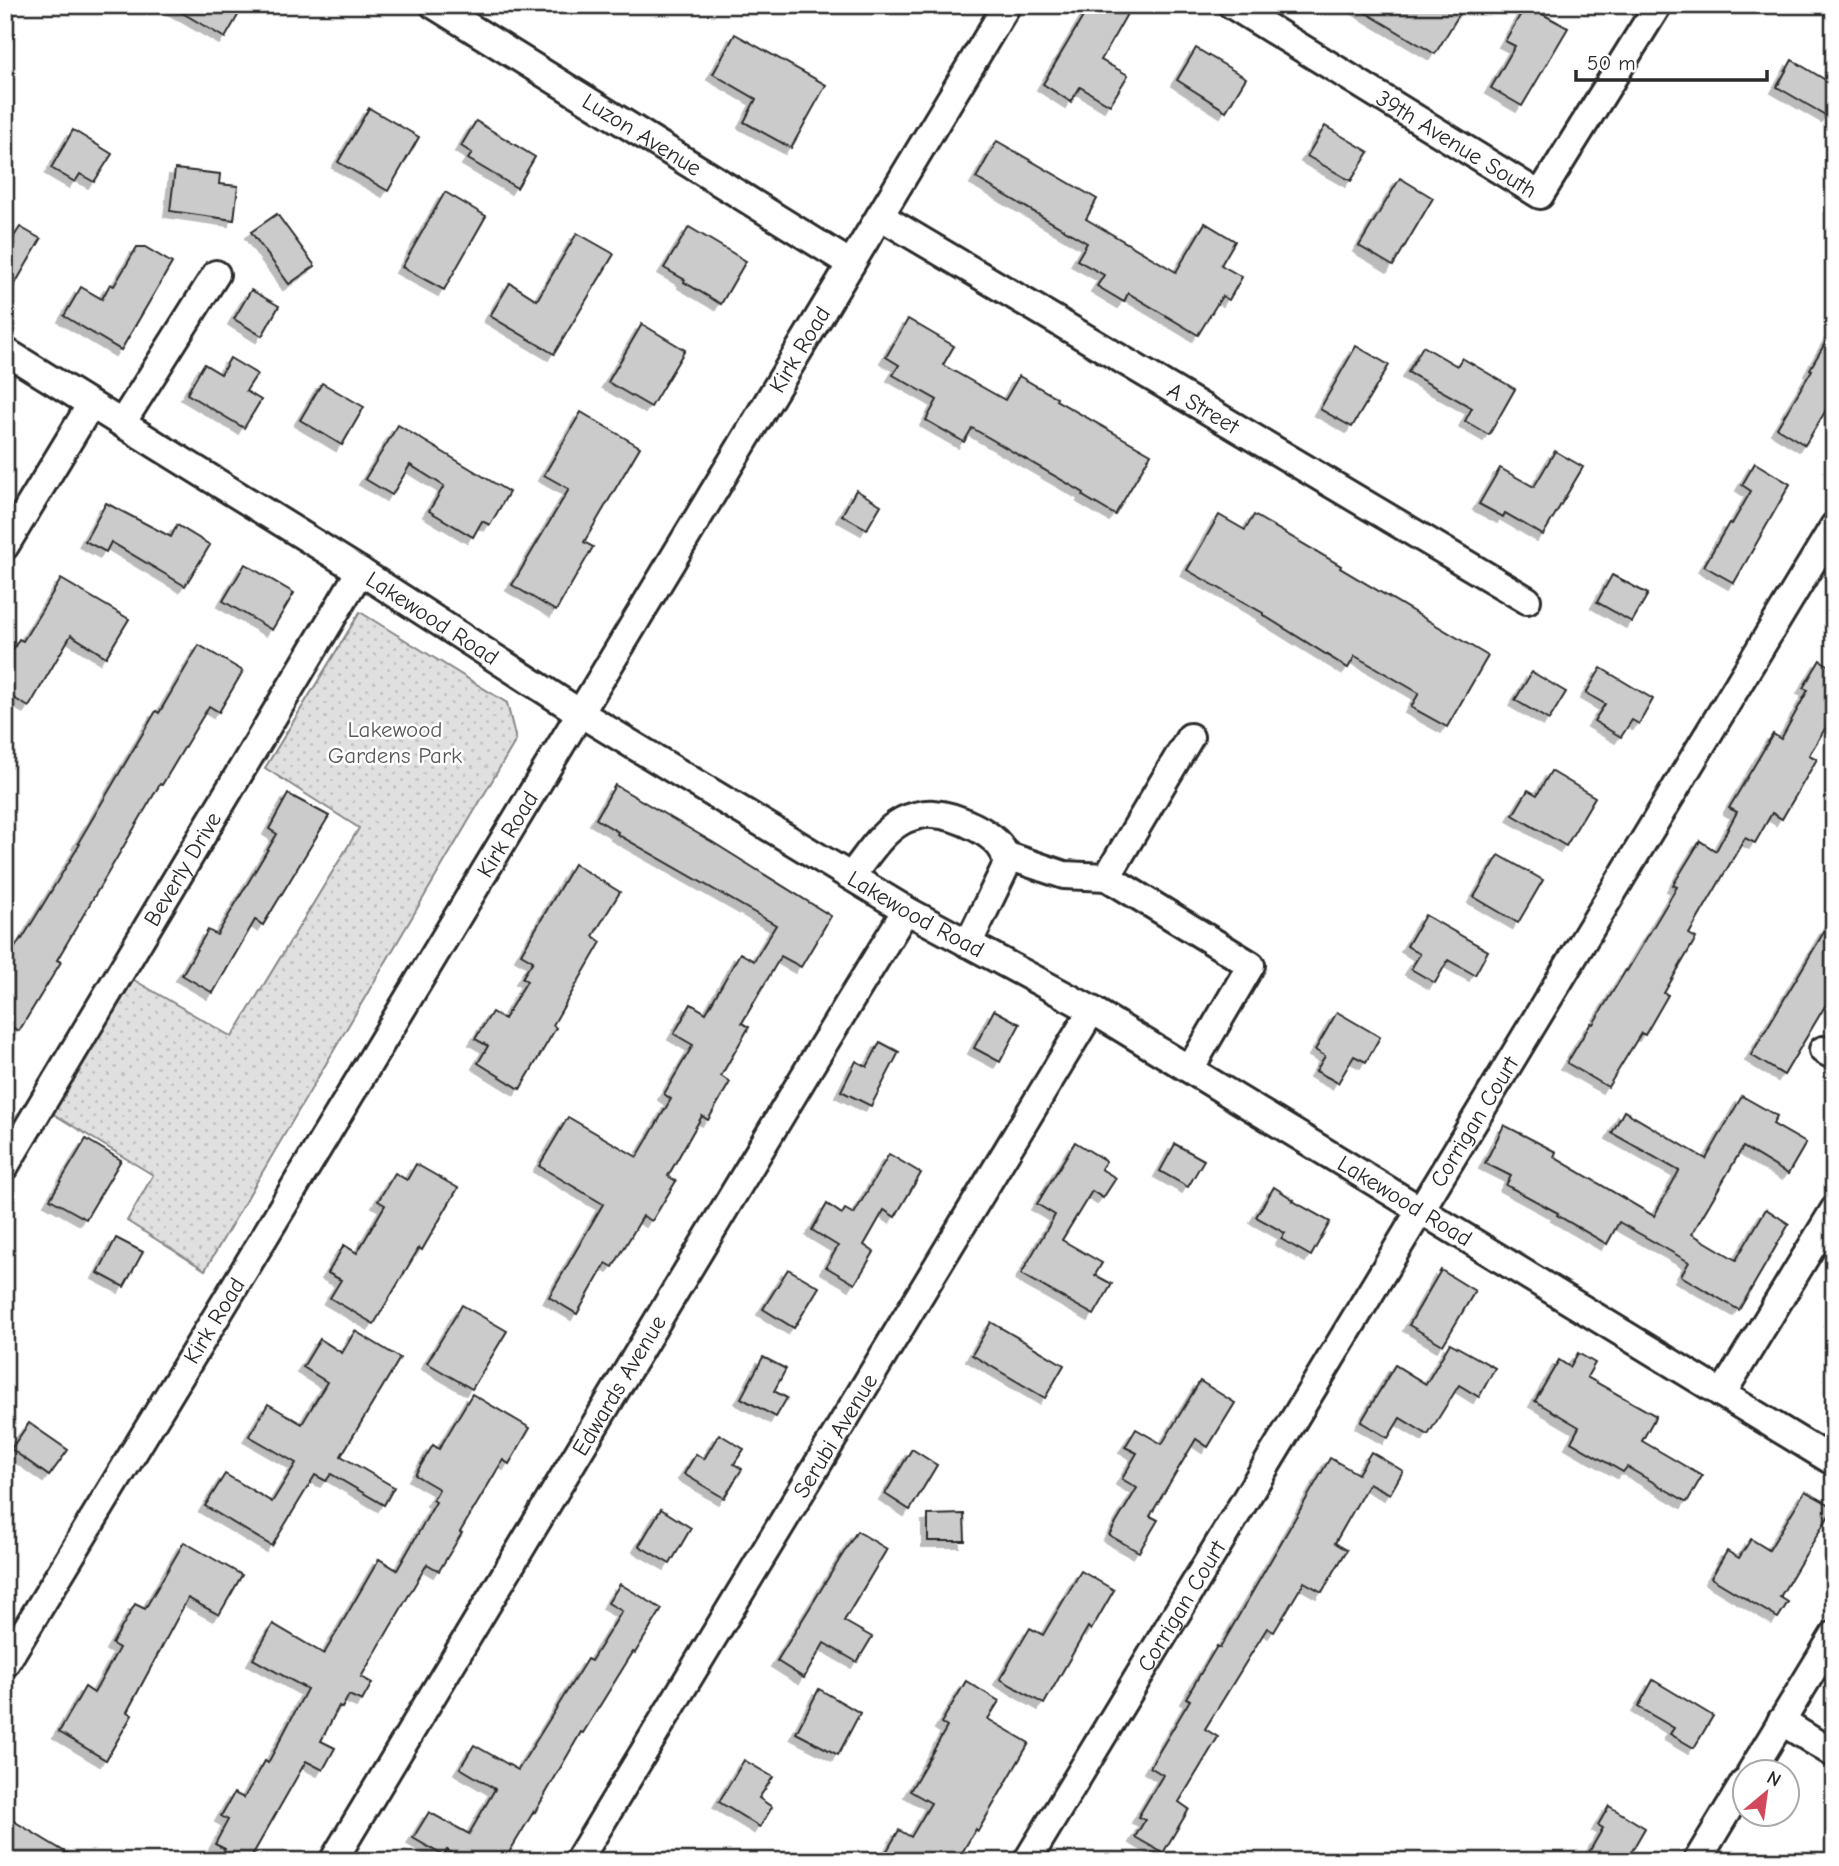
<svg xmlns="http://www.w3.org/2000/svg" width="1839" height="1866" viewBox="0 0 1839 1866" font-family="'Comic Neue',sans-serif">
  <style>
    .park { fill: url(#park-dots); stroke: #868686; stroke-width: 2 }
    .building { fill: #cbcbcb; stroke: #2b2b2b; stroke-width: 2; filter: url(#shadow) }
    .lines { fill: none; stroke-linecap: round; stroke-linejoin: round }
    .minor-casing { stroke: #2b2b2b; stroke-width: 32 }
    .minor { stroke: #fff; stroke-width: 26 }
    .labels { text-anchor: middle; stroke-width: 5; stroke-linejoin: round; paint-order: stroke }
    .street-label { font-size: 23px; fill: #2b2b2b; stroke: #fff }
    .park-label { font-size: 23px; fill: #585858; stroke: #fff }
  </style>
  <defs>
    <pattern id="park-dots" width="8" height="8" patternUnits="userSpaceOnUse" patternTransform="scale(1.75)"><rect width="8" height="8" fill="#e0e0e0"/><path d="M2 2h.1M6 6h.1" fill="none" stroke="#c0c0c0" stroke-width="1.8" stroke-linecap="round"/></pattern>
    <filter id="shadow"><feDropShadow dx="-6" dy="6" stdDeviation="0" flood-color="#0004"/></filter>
  </defs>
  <rect width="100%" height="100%" fill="#fff"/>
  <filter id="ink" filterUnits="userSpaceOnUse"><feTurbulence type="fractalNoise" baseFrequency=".0143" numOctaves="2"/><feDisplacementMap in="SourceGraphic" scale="14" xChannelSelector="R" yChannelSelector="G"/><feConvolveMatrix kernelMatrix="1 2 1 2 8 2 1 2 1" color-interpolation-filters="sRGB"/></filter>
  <g filter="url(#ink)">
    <polygon class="park" points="360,612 507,703 516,740 205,1270 127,1221 153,1175 50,1112 134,980 232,1037 359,828 265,768"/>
    <g class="building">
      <polygon points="169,5 244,5 225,38"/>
      <polygon points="1090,5 1132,5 1101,60 1128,75 1110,105 1080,87 1071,102 1043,84"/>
      <polygon points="1353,5 1465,5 1435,54"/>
      <polygon points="1526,5 1568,28 1522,106 1491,88 1515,46 1505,41"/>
      <polygon points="735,34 826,85 791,148 744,122 756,99 713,74"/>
      <polygon points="1196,48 1246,78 1226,111 1177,80"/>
      <polygon points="1792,60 1834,85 1834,104 1827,116 1777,87"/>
      <polygon points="369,108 419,137 388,191 338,162"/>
      <polygon points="476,121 535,157 517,188 468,159 472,153 461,146"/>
      <polygon points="1325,126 1369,152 1351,181 1307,156"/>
      <polygon points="73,130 112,154 94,182 80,174 75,182 51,168"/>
      <polygon points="997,141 1097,199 1086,219 1176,272 1205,223 1235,241 1221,265 1242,277 1229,300 1222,296 1198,335 1128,293 1124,302 1097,286 1104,275 1077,260 1087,243 976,178"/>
      <polygon points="175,169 220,174 219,184 238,186 234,220 170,211"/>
      <polygon points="1400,178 1433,198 1393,266 1359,246"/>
      <polygon points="445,192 486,216 444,290 402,267"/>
      <polygon points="277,214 315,266 289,284 251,232"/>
      <polygon points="20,227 41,239 5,301 5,233 13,238"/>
      <polygon points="689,227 746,261 721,304 684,282 685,280 664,268"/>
      <polygon points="577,233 614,254 554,354 490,316 510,283 537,300"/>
      <polygon points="137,247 145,247 172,263 121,350 64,316 81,287 102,299 110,284 114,286"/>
      <polygon points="251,290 279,306 262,336 234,319"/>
      <polygon points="908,319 954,346 943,365 1005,400 1019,376 1057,398 1056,400 1151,454 1115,515 1083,496 1084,493 972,428 964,442 926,420 937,400 893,375 899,365 886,357"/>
      <polygon points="642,324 685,350 651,407 608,382"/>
      <polygon points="1834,328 1834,397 1805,445 1777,428 1812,370 1810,369"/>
      <polygon points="1356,346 1389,365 1352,427 1320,409"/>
      <polygon points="1423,346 1457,366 1462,358 1515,389 1489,435 1465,421 1472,408 1408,372"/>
      <polygon points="230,358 257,374 246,391 261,400 244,428 187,394 204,364 221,374"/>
      <polygon points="322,383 364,407 342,445 300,420"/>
      <polygon points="581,412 640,447 584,542 593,547 556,611 512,585 569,489 544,475"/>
      <polygon points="398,425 509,492 490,525 482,521 473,537 429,511 444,486 410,465 392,495 365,479"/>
      <polygon points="1555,451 1583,467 1543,535 1505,513 1503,517 1479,504 1500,468 1534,487"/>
      <polygon points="1755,463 1790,484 1734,583 1704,566 1729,523 1732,524 1751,491 1742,485"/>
      <polygon points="856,490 881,505 867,529 842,515"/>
      <polygon points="106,503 171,537 177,525 210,545 185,586 111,542 106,552 85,541"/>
      <polygon points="1219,515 1245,530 1254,515 1341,566 1340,568 1488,656 1447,727 1411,707 1419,693 1355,656 1348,668 1263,615 1263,613 1187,570"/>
      <polygon points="245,564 294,593 272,630 223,601"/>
      <polygon points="1612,575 1648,594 1632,622 1597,602"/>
      <polygon points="61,579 129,619 106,657 71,635 29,707 5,693 5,663 19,639 23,641"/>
      <polygon points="199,645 243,671 219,712 209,706 162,785 160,784 57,960 61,962 19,1031 5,1023 5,963 21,938 22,939 80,844 78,843 156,711 159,713"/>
      <polygon points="1820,660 1834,669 1834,714 1809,755 1817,759 1782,819 1772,813 1755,843 1745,838 1689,934 1696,938 1664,993 1668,995 1645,1035 1641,1033 1608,1087 1567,1063 1591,1023 1593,1024 1626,970 1627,971 1677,887 1673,885 1700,841 1716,851 1737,812 1729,808 1773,734 1781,739 1808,690 1803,688"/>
      <polygon points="1601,668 1653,699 1639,724 1632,720 1621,737 1594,721 1605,704 1586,693"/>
      <polygon points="1532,672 1566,692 1549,720 1515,700"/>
      <polygon points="1551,771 1595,797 1566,846 1513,815 1528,790 1537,795"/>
      <polygon points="615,785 714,843 831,916 801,967 781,956 742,1023 749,1027 721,1076 730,1082 708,1120 702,1116 668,1176 676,1181 652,1221 643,1216 613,1267 606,1263 577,1314 549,1297 603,1204 539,1166 568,1117 637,1157 671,1099 664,1094 693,1045 674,1034 691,1004 706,1013 740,953 754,961 776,925 617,834 618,832 596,819"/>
      <polygon points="288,794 329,816 263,925 255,920 213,993 182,975 208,930 217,935 277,834 269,829"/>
      <polygon points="1499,855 1543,880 1518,923 1474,897"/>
      <polygon points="574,864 620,892 593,936 601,942 553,1025 556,1028 520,1089 478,1063 488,1046 475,1039 492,1012 504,1019 527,981 522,978 533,961 521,954"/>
      <polygon points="1425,915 1488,951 1475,975 1448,960 1435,983 1411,969 1420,954 1407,946"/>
      <polygon points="1834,915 1834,991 1784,1075 1751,1055"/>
      <polygon points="994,1010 1020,1024 1000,1062 974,1048"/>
      <polygon points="1337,1012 1380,1037 1366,1062 1354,1056 1338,1083 1316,1071 1325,1056 1315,1050"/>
      <polygon points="880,1042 899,1052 871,1106 841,1091 856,1061 867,1067"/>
      <polygon points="1742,1096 1777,1116 1773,1124 1806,1143 1788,1174 1743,1147 1692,1234 1736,1260 1766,1209 1789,1224 1739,1310 1681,1276 1689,1262 1619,1222 1607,1244 1557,1215 1558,1213 1506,1185 1511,1176 1485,1163 1504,1125 1556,1152 1554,1157 1654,1216 1679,1171 1612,1133 1624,1111 1706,1159"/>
      <polygon points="86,1139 121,1160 86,1219 50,1199"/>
      <polygon points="1075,1142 1106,1161 1101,1169 1116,1178 1103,1198 1092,1191 1062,1240 1102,1263 1095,1275 1112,1284 1094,1315 1021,1274 1055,1215 1037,1204"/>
      <polygon points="1175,1144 1204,1160 1188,1187 1160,1171"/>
      <polygon points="889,1154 921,1173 895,1217 884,1210 864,1245 874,1252 855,1284 826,1267 838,1246 812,1230 827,1204 842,1214 845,1209 854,1214"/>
      <polygon points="416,1164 458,1188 422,1250 419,1248 374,1324 330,1298 341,1280 328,1273 344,1245 357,1253 385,1205 378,1201 395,1173 407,1180"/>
      <polygon points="1274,1187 1294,1200 1293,1201 1330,1222 1311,1256 1281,1239 1285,1233 1256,1217"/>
      <polygon points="116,1238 143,1252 124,1287 98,1273"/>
      <polygon points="788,1269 819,1287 794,1328 763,1309"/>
      <polygon points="1441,1270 1475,1291 1443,1345 1409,1325"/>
      <polygon points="462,1305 507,1331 472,1389 427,1363"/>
      <polygon points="991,1322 1064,1365 1045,1398 972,1355"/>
      <polygon points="355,1331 400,1358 341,1456 394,1487 384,1505 331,1474 326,1481 315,1475 272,1546 205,1506 225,1474 272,1502 296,1463 249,1436 268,1404 302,1424 327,1382 303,1367 320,1339 342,1353"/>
      <polygon points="1450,1343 1495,1368 1479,1397 1459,1385 1428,1435 1400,1418 1388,1438 1361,1422 1395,1365 1426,1384"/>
      <polygon points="1578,1353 1595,1363 1587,1377 1656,1416 1642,1441 1702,1476 1687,1502 1627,1467 1623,1472 1571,1442 1579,1427 1535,1401 1559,1360 1570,1367"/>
      <polygon points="763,1357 786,1369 774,1391 787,1398 776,1417 741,1398"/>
      <polygon points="1200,1381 1235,1403 1208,1447 1196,1439 1150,1516 1158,1520 1139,1552 1109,1535 1137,1488 1122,1479 1137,1453 1125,1447 1136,1429 1162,1444"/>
      <polygon points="472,1394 530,1428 509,1464 503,1460 460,1532 462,1533 439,1571 427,1564 361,1677 372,1683 362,1701 349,1695 342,1708 339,1706 321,1741 335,1748 323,1770 306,1761 249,1861 218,1861 225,1849 215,1844 228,1820 221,1816 234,1793 244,1798 265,1761 268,1763 307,1689 253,1659 273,1624 324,1654 379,1559 397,1570 436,1502 433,1500 439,1489 415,1475 433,1445 439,1449"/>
      <polygon points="29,1423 68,1450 49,1476 11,1449"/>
      <polygon points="719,1434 744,1449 734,1464 742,1469 724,1498 684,1474 696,1454 704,1459"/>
      <polygon points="912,1449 937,1465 910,1510 885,1494"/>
      <polygon points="1371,1452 1403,1471 1390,1494 1369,1483 1335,1543 1347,1550 1322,1592 1304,1582 1274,1632 1267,1628 1205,1729 1218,1737 1179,1802 1189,1809 1163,1853 1135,1837 1145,1820 1138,1817 1163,1775 1150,1767 1190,1700 1186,1698 1217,1646 1220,1648 1330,1458 1358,1474"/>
      <polygon points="1805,1491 1834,1507 1780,1597 1788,1602 1778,1618 1711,1578 1727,1551 1739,1558 1751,1539 1769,1550"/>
      <polygon points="661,1509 691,1528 670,1564 639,1546"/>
      <polygon points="964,1514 965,1541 928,1541 928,1515"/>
      <polygon points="857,1531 887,1549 844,1621 872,1637 857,1662 824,1643 804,1678 777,1661"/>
      <polygon points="184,1542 242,1575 219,1615 188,1598 127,1712 132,1715 106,1760 59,1732 85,1687 94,1693 119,1648 112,1644 135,1604 145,1609"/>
      <polygon points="1081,1571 1114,1590 1091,1630 1088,1627 1044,1704 1000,1679 1030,1628 1043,1635"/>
      <polygon points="620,1584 662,1609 635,1653 633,1652 583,1733 581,1732 535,1812 534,1811 504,1861 465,1861 447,1850 444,1856 413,1838 429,1812 469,1834 495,1789 460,1768 474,1745 518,1770 587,1659 591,1661 622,1611 608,1603"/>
      <polygon points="1653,1680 1713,1716 1694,1748 1670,1734 1674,1728 1638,1707"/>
      <polygon points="966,1681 999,1701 988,1719 1029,1743 978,1831 976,1829 957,1861 881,1861 899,1830 911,1837 931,1803 910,1791 947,1727 941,1723"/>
      <polygon points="819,1689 860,1713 838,1755 796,1733"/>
      <polygon points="744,1760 773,1777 759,1798 772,1807 760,1827 719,1802"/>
      <polygon points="1609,1806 1645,1828 1626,1861 1584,1861 1603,1828 1598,1825"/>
      <polygon points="12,1820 80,1861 5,1861 5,1832"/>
    </g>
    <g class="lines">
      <defs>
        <g id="minor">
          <path id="s1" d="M434,5L851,264"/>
          <path id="s2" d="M1232,5L1540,195L1658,5"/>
          <path id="s3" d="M880,216L1527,600"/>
          <path id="s4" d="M5,351L360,571L580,713L906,910L1092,1010L1834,1462"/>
          <polyline points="122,423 216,274"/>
          <polyline points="5,546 91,404"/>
          <polyline points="1005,855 1064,875 1107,877"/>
          <path d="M851,876C866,858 880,833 902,821C909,817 925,813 933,814C955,815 997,833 1005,855C1006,859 1006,862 1006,866L968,944"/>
          <polyline points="1823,1050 1834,1056"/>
          <polyline points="1190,1069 1251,965 1107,877 1190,737"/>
          <path id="s5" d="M5,1166L360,571"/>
          <polyline points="1722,1394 1834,1210"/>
          <path id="s6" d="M5,1664L227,1299L1007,5"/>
          <polyline points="1781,1721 1834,1754"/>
          <polyline points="1751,1772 1834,1635"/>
          <path id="s7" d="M333,1861L814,1060L906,910"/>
          <path id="s8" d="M578,1861L1092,1010"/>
          <path id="s9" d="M1027,1861L1834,526"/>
          <polyline points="1697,1861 1744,1783"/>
        </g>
      </defs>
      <use href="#minor" class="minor-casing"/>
      <use href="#minor" class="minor"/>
    </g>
  </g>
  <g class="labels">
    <g class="street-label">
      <text dy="8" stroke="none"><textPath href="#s1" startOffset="245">Luzon Avenue</textPath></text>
      <text dy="8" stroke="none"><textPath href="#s2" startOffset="264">39th Avenue South</textPath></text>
      <text dy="8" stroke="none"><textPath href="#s6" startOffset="1536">Kirk Road</textPath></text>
      <text dy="8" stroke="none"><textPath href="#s3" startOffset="376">A Street</textPath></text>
      <text dy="8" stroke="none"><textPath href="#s4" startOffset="504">Lakewood Road</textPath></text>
      <text dy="8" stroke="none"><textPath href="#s6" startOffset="970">Kirk Road</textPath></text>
      <text dy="8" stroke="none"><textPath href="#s5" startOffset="346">Beverly Drive</textPath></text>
      <text dy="8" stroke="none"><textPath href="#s4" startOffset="1071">Lakewood Road</textPath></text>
      <text dy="8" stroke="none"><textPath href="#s9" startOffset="864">Corrigan Court</textPath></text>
      <text dy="8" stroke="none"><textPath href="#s4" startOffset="1638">Lakewood Road</textPath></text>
      <text dy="8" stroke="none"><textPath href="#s6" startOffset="402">Kirk Road</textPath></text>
      <text dy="8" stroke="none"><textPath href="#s7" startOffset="555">Edwards Avenue</textPath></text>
      <text dy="8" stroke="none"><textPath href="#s8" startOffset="497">Serubi Avenue</textPath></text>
      <text dy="8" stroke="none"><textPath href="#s9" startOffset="298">Corrigan Court</textPath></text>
    </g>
    <g class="park-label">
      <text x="395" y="737">Lakewood<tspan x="395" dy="26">Gardens Park</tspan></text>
    </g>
  </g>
  <rect width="1839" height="1866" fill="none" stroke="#fff" stroke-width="28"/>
  <rect x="14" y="14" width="1811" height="1838" fill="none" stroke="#2b2b2b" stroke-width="2.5" filter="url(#ink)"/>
  <g transform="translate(1766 1793) rotate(29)"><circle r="33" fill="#ffffff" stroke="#aaaaaa" stroke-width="2"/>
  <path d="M0-5L12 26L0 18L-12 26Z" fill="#d1495b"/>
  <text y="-10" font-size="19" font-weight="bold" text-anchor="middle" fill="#2b2b2b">N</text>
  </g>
  <path d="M1576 70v10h191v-10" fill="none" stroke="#2b2b2b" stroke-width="3.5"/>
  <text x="1587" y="70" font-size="21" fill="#2b2b2b" stroke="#ffffff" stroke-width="5" paint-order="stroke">50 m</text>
</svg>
